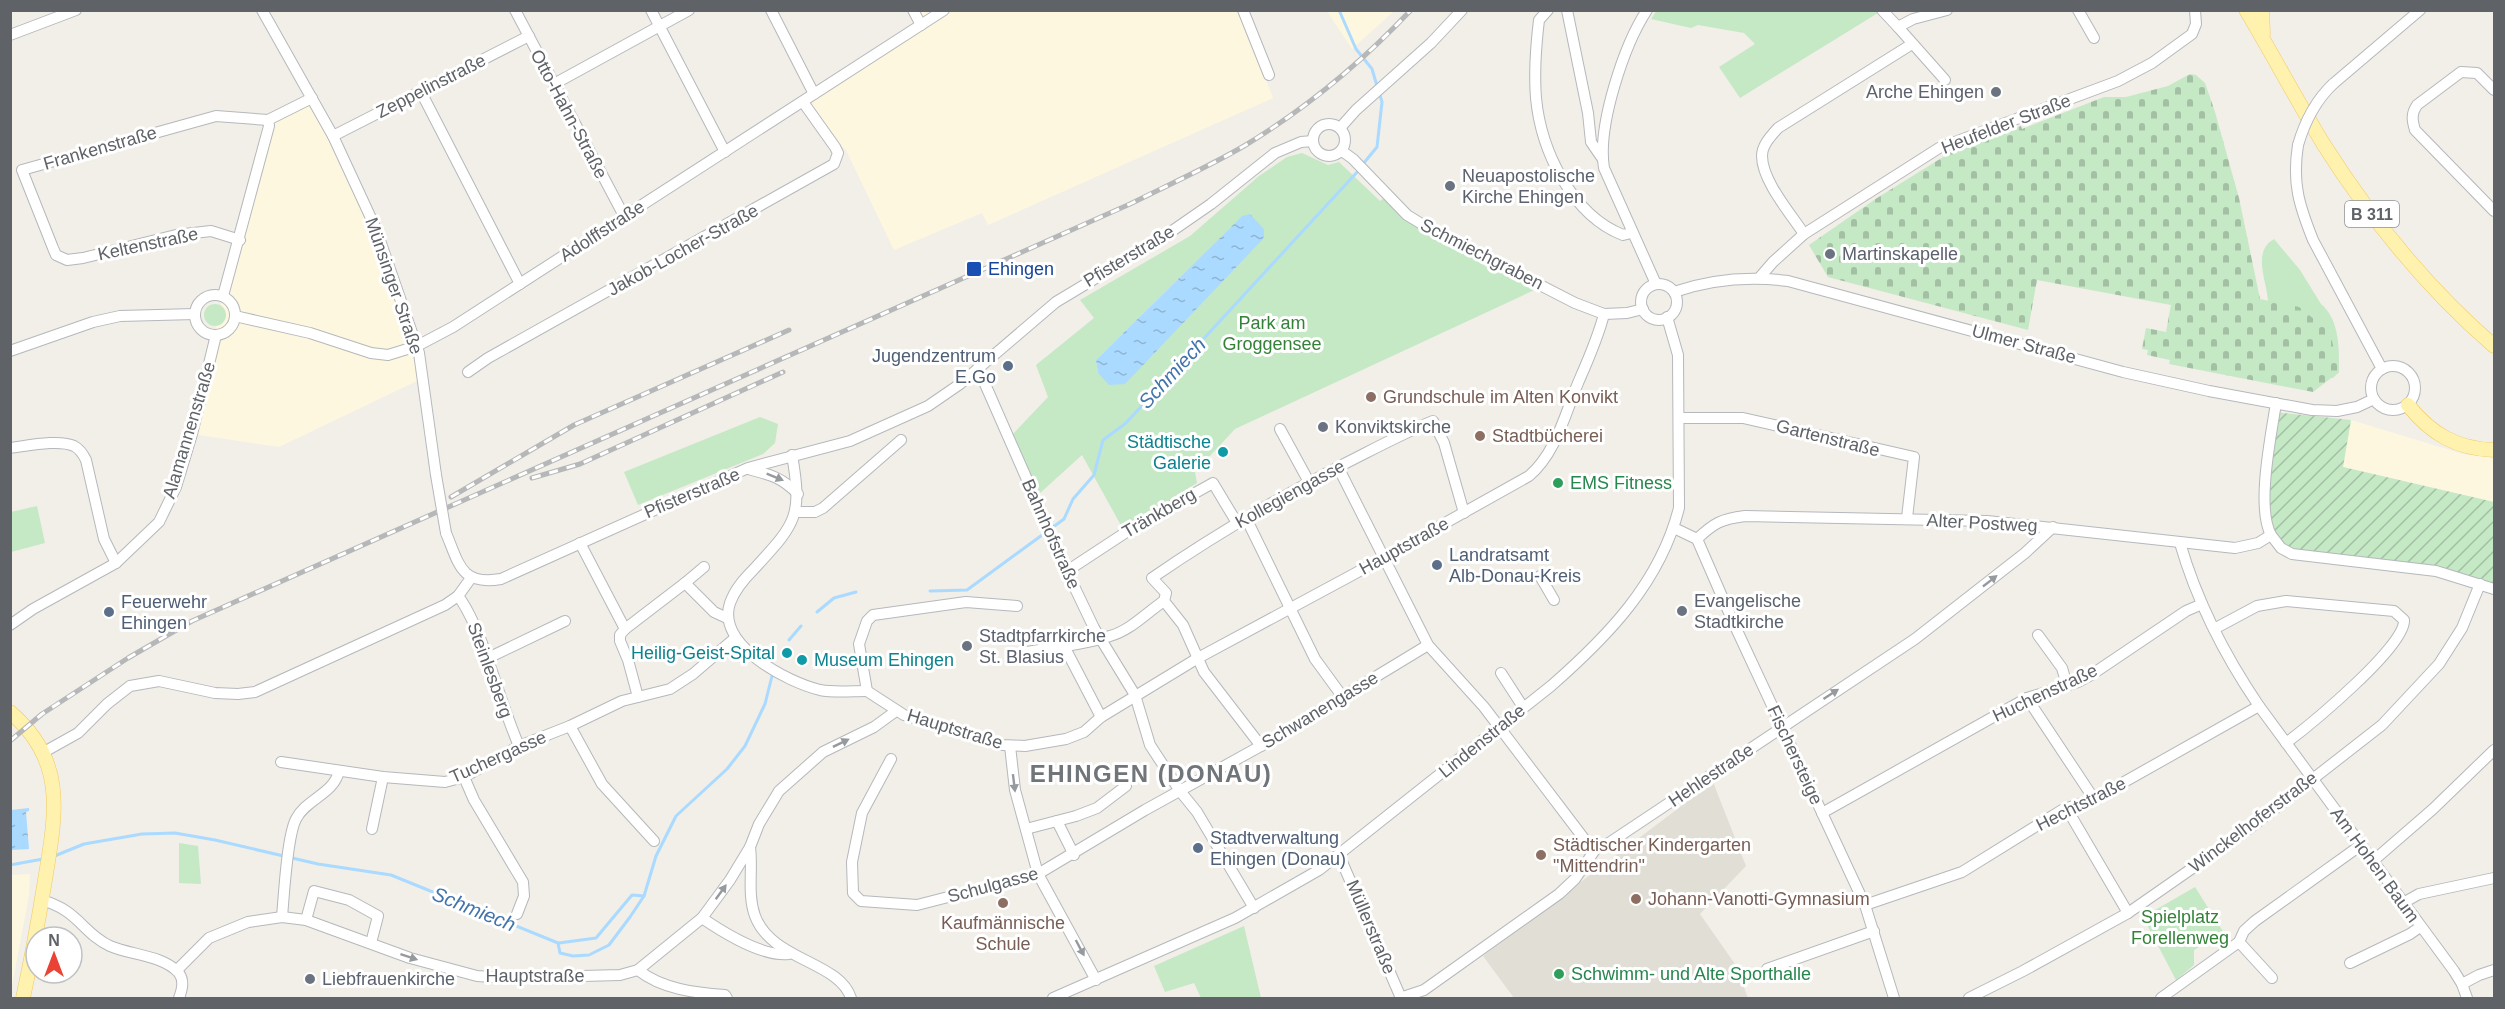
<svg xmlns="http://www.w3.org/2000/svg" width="2505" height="1009" viewBox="0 0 2505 1009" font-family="Arial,sans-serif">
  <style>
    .commercial { fill: #fef7e0 }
    .education { fill: #e1ded6 }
    .green { fill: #c5e8c5; fill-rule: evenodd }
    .cemetery { fill: url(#cemetery-stones) }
    .garden { fill: url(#garden-furrows) }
    .water { fill: url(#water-ripples) }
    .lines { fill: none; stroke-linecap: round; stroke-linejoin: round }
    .stream { stroke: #aadaff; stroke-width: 3 }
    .minor-casing { stroke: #b5b8bc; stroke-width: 12 }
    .major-casing { stroke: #f2c960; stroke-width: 15 }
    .minor { stroke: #fff; stroke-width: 10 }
    .major { stroke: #fff2af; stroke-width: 14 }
    .rail-casing { stroke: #b6b7b8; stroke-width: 5 }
    .rail { stroke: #fff; stroke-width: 3; stroke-dasharray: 9; stroke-linecap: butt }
    .minor-bridge-casing { stroke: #b5b8bc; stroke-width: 12; stroke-linecap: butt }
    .minor-bridge { stroke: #fff; stroke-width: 10 }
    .oneway { fill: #979a9d }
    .worship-dot { fill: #6b7280; stroke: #fff; stroke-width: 2 }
    .transit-dot { fill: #1a4fb4; stroke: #fff; stroke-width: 2 }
    .service-dot { fill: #5c6f8a; stroke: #fff; stroke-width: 2 }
    .education-dot { fill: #8d6e63; stroke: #fff; stroke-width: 2 }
    .culture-dot { fill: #0f9aa8; stroke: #fff; stroke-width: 2 }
    .leisure-dot { fill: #2e9e5b; stroke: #fff; stroke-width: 2 }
    .labels { text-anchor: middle; stroke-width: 6; stroke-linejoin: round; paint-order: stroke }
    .shield { fill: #fff; stroke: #8f9295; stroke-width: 1.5 }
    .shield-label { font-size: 16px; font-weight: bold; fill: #5f6368 }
    .street-label { font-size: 18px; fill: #5f6368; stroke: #fff }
    .worship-label { font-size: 18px; fill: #5b616d; stroke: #fff; text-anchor: start }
    .transit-label { font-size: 18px; fill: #164399; stroke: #fff; text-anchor: start }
    .park-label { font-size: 18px; fill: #348238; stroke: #fff }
    .service-label { font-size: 18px; fill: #4e5e75; stroke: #fff; text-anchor: start }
    .education-label { font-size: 18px; fill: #785e54; stroke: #fff; text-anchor: start }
    .culture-label { font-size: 18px; fill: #0d838f; stroke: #fff; text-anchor: end }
    .leisure-label { font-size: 18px; fill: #27864d; stroke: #fff; text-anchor: start }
    .water-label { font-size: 20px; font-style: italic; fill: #4174aa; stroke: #fff }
    .district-label { font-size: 24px; font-weight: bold; letter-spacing: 1.5px; fill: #70757a; stroke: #fff }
  </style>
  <defs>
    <pattern id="cemetery-stones" width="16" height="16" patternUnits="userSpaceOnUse" patternTransform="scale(1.5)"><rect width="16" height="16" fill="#c5e8c5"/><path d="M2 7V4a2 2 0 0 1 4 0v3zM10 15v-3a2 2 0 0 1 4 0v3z" fill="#a3c0a4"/></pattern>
    <pattern id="garden-furrows" width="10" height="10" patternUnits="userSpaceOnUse" patternTransform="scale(1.5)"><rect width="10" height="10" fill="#c5e8c5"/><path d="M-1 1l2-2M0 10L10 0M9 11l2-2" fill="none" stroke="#a3c0a4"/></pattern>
    <pattern id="water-ripples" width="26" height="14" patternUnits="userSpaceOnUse" patternTransform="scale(1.5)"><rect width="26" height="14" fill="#aadaff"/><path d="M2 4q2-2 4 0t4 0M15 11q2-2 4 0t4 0" fill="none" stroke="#8eb4d2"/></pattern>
  </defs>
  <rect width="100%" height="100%" fill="#f1efe8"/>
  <g class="commercial">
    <polygon points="920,10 1239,11 1273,98 988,225 982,213 894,250 846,150 825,133 803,102 921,21 922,16"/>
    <polygon points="1327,11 1394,11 1352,49"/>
    <polygon points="312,98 376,229 423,378 279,447 192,434 223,296 269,126"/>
    <polygon points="2351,420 2463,454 2494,458 2494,502 2343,467"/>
    <polygon points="30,874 29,895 11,991 11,875"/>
  </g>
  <polygon class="education" points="1713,782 1746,866 1700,914 1735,964 1748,998 1514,998 1483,956"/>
  <g class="green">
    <polygon points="1657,10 1876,10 1878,13 1740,98 1719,67 1755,44 1744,33 1698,25 1691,28 1651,19"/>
    <path d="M1302,153L1328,165L1339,162L1380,201L1387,196L1407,215L1543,286L1235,429L1195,472L1197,483L1123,529L1082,455L1039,494L1013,434L1048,397L1036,365L1094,318L1080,300L1190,236L1259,176L1287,157ZM1242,216L1098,373L1096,360Z"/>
    <path d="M2274,239L2300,270L2321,304C2340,320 2339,349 2339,372L2333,378L2312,375L2268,309C2271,288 2249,253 2274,239Z"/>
    <circle cx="215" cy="315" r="11"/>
    <polygon points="760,417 778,424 775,443 763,454 638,505 624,472"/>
    <polygon points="37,506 45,543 11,552 11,512"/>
    <polygon points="179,843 198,846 201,884 179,883"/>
    <polygon points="2195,887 2224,933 2194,950 2194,965 2176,980 2143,917"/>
    <polygon points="1244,926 1261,998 1201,998 1194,983 1165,992 1154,966"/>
  </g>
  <polygon class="cemetery" points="2190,74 2196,75 2205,83 2215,112 2239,198 2260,299 2299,307 2330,332 2339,372 2313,392 2169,364 2170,360 2147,355 2148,350 2142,349 2146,328 2166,332 2171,305 2037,280 2028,330 1828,277 1809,245 1877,198 1956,149 2021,126 2022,129 2104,97 2126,97 2168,86"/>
  <path class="garden" d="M2274,412L2351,420L2343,467L2494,502V589L2480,584L2281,548C2254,511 2269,455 2274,412Z"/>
  <g class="water">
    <polygon points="1250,214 1264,229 1264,238 1125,384 1109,385 1098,373 1096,360 1242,216"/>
    <polygon points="29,808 29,811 26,812 29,849 11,850 11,810"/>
  </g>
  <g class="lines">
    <g class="stream">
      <polyline points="1339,10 1356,49 1372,69 1377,86"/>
      <polyline points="1363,164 1377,147 1382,102 1379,92"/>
      <polyline points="930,591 967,590 1064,519 1073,499 1094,475 1103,440 1126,423 1359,170"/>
      <polyline points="817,612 834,598 856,592"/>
      <polyline points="789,640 801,626"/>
      <polyline points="52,857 84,844 142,834 175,833 215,840 318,864 391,875 558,943 560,953 573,956 589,955 609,945 630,917 644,896 656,856 676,816 727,769 745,746 765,704 773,672"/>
      <polyline points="10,865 43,859"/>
      <polyline points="559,943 596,938 632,895 644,896"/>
    </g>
    <defs>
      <g id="minor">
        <polyline points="262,10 333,136 376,229 419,353 436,475"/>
        <polyline points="515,10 624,216"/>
        <polyline points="651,10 725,152"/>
        <polyline points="771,10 814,94"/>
        <polyline points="913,10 921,25"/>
        <polyline points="1243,10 1269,75"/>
        <path d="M1548,10L1539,20C1536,45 1534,73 1536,98C1541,151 1572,215 1623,235L1631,233"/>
        <polyline points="1567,10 1588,113 1591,142 1602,158"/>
        <path d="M1647,10C1624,45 1597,126 1604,168L1656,284"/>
        <polyline points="1882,10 1898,27 1913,19 1947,10"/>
        <polyline points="2078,10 2094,38"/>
        <polyline points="1898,27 1945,80"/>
        <polyline points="10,35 76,10"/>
        <polyline points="554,84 689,10"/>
        <polyline points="2333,84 2420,10"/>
        <path d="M2494,90L2477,73L2461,72L2417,105C2411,114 2412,120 2415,130L2494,211"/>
        <polyline points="421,92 520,284"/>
        <circle cx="1329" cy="140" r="16"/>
        <polyline points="1340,128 1356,110 1431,43 1462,10"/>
        <polyline points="333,136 529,36"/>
        <path d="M2298,145C2292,183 2299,205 2313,240L2382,369"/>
        <polyline points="1342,151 1353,159 1407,215 1425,226 1575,303 1604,314 1627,313 1643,309"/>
        <path d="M1804,234C1791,214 1762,181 1762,156C1762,145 1771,136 1778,128L1912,44"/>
        <polyline points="240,240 211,231 176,235 83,258 67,260 56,255 53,248 22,170 216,116 268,120"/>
        <polyline points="1760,277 1773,262 1804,234 1939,148 2118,81 2152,63 2192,34 2196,24 2195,10"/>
        <circle cx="1659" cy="302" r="18"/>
        <path d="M1674,292C1712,279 1749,276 1788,281L2123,372L2209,391L2312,410L2337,411L2357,407L2374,399"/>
        <circle cx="215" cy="315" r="20"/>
        <polyline points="223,296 269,126 268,120 312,98"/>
        <polyline points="235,316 310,333 371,353 388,355 417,346 453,327 944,10"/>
        <polyline points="10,351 93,322 120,316 195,314"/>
        <circle cx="2393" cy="388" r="22"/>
        <polyline points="978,368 1072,582 1094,628 1135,695 1150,745 1180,791 1197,812 1254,908"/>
        <polyline points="468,372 488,358 834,164 838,153 835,147 803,102"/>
        <polyline points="1680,418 1743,418 1914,457 1907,518"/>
        <polyline points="1280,429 1309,482"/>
        <path d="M10,448C27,446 59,439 74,446C80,449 83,454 86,460L104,539L116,563"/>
        <path d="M792,455C803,518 795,524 754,569C744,579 735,589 730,603C716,645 787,682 820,690C835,693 851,691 867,691"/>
        <polyline points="1338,467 1428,645 1484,707 1585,840 1597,847"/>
        <path d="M748,469C771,475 781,477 798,494"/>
        <polyline points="795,512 815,512 823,508 901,440"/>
        <polyline points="1246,518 1315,659 1342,696"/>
        <polyline points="1674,528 1697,539 1734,624 1865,905 1894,998"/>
        <path d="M446,533C459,564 461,586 501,579L748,468L850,441L928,406L960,384L1056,302L1159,240L1211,204L1275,153L1301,142L1313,141"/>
        <path d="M2271,535C2256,507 2271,436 2276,403"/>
        <path d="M1697,539C1714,523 1721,519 1745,516L1987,521L2235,548L2258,543L2271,535L2281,548L2292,554L2436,571L2494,589"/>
        <polyline points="580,543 625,629"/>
        <path d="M2180,543C2197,602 2225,656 2259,706L2454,971L2462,984L2467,998"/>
        <polyline points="1067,571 1134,527 1213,483 1237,523"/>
        <polyline points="1540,576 1554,600"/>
        <polyline points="685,583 704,567"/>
        <path d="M458,596C467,607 472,620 478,633C493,670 503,709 519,746"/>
        <path d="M1017,606L966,602L873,615L867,621L859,644L867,691L904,715L1003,745L1025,746L1066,739L1084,732L1101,717L1198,658L1354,574L1529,476C1556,453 1565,414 1578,383C1588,360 1598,338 1604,314"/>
        <polyline points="10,625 33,609 116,563 159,522 176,487 192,434 216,335"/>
        <path d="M2214,629L2257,606L2286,601L2394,611L2404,620C2406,646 2310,725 2286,743"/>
        <polyline points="2038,635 2062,668 2067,685"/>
        <polyline points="1064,646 1101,717"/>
        <path d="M1027,652C1054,647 1084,645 1110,636C1131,630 1146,613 1164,601"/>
        <polyline points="488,658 565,621"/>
        <polyline points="1501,673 1523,707"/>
        <polyline points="638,697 628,660 620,641 620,635 625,629 685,583 714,612 727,618"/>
        <polyline points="2027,698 2094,799"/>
        <polyline points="570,726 602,784 654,841"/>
        <polyline points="1010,746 1015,790 1038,874 1096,980"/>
        <path d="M1261,746L1204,672L1183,625L1164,601L1166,593L1152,578C1213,536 1276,499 1342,465C1372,450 1401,434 1433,421L1444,443L1464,513"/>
        <polyline points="44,752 78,733 107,704 130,686 159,681 215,693 238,694 255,692 445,605 458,596 471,578"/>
        <polyline points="891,759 862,813 852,862 853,893 861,901 917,905 1038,874 1145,810 1268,742 1428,645"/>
        <polyline points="281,762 383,777 445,782 464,777 519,746 570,726 622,701 670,689 693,674 735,638"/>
        <polyline points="464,777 474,800 523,882 524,896 517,914"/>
        <polyline points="2067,809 2128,913"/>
        <polyline points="1822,813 2027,698 2078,682 2091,675 2186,611 2202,604"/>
        <polyline points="1057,821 1074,855"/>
        <polyline points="372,829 383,777"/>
        <polyline points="1026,829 1076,816 1097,808 1126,786"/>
        <path d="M750,847C753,870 747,894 755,916C772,961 839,961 851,998"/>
        <polyline points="1339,855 1401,998"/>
        <polyline points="2373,861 2433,809 2494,750"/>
        <path d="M41,900C79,910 82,933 110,946C130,955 162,955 178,972C185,980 182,990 179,998"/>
        <polyline points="2403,903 2419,894 2494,878"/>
        <polyline points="1865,905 1962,872 2062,810 2094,799 2259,706"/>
        <path d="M282,917C284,895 287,836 296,819C306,799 334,794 339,771"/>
        <path d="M702,918C724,933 762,957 789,954"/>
        <polyline points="306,920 314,891 349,900 378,916 371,943"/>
        <polyline points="2239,942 2272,978"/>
        <polyline points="2350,963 2410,934 2420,927"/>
        <polyline points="1767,969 1874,931"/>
        <polyline points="177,970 209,938 248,922 282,917 306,920 410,958 477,976 507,978 620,975 638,970 702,918 730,880 750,847 759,824 779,791 823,752 874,727 896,711"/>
        <path d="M638,970C662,989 695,993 725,995L727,998"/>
        <polyline points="2462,984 2479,975 2494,970"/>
        <path d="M1053,998L1235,918L1319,870L1551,686C1607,637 1660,583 1679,508L1678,355L1667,317"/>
        <polyline points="1400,998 1424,990 1559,894 1575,879 1597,847 1609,843 1915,639 2025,553 2053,527"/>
        <polyline points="1969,998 2023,971 2128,913 2250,828 2382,725 2439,664 2462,628 2480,584"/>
        <polyline points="2161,998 2239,942 2244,931 2255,921 2361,845"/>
      </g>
      <g id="major">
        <path d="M2246,10C2273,55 2297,101 2324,145C2371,219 2428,289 2494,346"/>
        <polyline points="2262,10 2263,34"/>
        <path d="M2408,405C2431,434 2457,449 2494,450"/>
        <path d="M10,712C69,762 55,818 44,886C38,923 31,961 23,998"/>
      </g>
    </defs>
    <use href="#minor" class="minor-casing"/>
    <use href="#major" class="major-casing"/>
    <use href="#minor" class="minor"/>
    <use href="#major" class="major"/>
    <defs>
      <g id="rail">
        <polyline points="532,478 580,464 783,372"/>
        <polyline points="451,497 574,425 789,330"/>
        <path d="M10,741L42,714L128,658L192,621L1130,204C1168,185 1208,167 1244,146C1307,108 1361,63 1411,10"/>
      </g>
    </defs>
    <use href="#rail" class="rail-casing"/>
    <use href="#rail" class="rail"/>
    <defs>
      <g id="minor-bridge">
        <path d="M2298,145C2305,121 2315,101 2333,84"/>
        <polyline points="436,475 446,533"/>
      </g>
    </defs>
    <use href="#minor-bridge" class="minor-bridge-casing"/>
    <use href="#minor-bridge" class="minor-bridge"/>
  </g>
  <defs><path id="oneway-solid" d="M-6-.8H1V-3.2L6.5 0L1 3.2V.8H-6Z" transform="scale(1.5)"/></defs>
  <g class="oneway">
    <use href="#oneway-solid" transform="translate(775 477) rotate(22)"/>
    <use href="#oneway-solid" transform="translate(1990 581) rotate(-38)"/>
    <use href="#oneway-solid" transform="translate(1831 694) rotate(-33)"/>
    <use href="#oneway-solid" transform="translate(841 743) rotate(-26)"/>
    <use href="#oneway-solid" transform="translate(1014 783) rotate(83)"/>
    <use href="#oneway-solid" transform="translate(721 892) rotate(-54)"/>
    <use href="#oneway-solid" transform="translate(1080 948) rotate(62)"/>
    <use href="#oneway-solid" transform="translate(409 957) rotate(18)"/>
  </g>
  <g class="worship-dot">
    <circle cx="1996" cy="92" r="6"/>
    <circle cx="1450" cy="186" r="6"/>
    <circle cx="1830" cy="254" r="6"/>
    <circle cx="1323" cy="427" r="6"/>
    <circle cx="1682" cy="611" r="6"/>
    <circle cx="967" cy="646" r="6"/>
    <circle cx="310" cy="979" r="6"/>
  </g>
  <rect class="transit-dot" x="966" y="261" width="16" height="16" rx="3"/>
  <g class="service-dot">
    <circle cx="1008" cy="366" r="6"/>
    <circle cx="1437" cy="565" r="6"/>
    <circle cx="109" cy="612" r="6"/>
    <circle cx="1198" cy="848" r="6"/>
  </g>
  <g class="education-dot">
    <circle cx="1371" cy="397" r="6"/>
    <circle cx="1480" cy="436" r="6"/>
    <circle cx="1541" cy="855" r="6"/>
    <circle cx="1636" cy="899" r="6"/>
    <circle cx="1003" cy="903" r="6"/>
  </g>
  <g class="culture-dot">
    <circle cx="1223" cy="452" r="6"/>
    <circle cx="787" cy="653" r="6"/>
    <circle cx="802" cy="660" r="6"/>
  </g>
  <g class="leisure-dot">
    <circle cx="1558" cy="483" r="6"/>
    <circle cx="1559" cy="974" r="6"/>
  </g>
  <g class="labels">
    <rect class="shield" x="2345" y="201" width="54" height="26" rx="4.5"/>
    <g class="shield-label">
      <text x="2372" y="220">B 311</text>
    </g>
    <g class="street-label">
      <text transform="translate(431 86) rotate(-27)" y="6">Zeppelinstraße</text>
      <text transform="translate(569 114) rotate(62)" y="6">Otto-Hahn-Straße</text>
      <text transform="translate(2006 124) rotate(-21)" y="6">Heufelder Straße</text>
      <text transform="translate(100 148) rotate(-16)" y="6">Frankenstraße</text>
      <text transform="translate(602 231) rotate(-33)" y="6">Adolffstraße</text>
      <text transform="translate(148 244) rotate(-12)" y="6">Keltenstraße</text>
      <text transform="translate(683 250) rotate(-29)" y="6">Jakob-Locher-Straße</text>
      <text transform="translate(1482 254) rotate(27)" y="6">Schmiechgraben</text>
      <text transform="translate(1129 256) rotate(-31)" y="6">Pfisterstraße</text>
      <text transform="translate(394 286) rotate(71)" y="6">Münsinger Straße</text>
      <text transform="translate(2024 344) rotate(15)" y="6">Ulmer Straße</text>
      <text transform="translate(189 430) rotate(-73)" y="6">Alamannenstraße</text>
      <text transform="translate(1828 438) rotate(14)" y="6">Gartenstraße</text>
      <text transform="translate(692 493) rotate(-23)" y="6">Pfisterstraße</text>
      <text transform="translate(1290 494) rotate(-29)" y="6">Kollegiengasse</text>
      <text transform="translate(1159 513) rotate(-30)" y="6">Tränkberg</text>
      <text transform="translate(1982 523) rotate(3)" y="6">Alter Postweg</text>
      <text transform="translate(1051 534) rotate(66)" y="6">Bahnhofstraße</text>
      <text transform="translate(1404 546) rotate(-29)" y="6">Hauptstraße</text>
      <text transform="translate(490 670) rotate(70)" y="6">Steinlesberg</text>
      <text transform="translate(2045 693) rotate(-25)" y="6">Huchenstraße</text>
      <text transform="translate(1320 710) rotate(-31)" y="6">Schwanengasse</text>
      <text transform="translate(955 729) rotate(17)" y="6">Hauptstraße</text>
      <text transform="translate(1482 741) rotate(-39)" y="6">Lindenstraße</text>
      <text transform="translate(1795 755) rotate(65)" y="6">Fischersteige</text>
      <text transform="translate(498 757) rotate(-24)" y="6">Tuchergasse</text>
      <text transform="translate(1711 775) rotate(-34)" y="6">Hehlestraße</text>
      <text transform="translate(2081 804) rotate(-27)" y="6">Hechtstraße</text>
      <text transform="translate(2253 822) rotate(-37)" y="6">Winckelhoferstraße</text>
      <text transform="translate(2375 865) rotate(54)" y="6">Am Hohen Baum</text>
      <text transform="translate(993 885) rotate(-15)" y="6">Schulgasse</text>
      <text transform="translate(1371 927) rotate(67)" y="6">Müllerstraße</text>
      <text x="535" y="982">Hauptstraße</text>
    </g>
    <g class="worship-label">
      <text x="1984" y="98" text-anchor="end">Arche Ehingen</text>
      <text x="1462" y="182">Neuapostolische<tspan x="1462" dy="21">Kirche Ehingen</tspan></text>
      <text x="1842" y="260">Martinskapelle</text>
      <text x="1335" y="433">Konviktskirche</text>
      <text x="1694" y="607">Evangelische<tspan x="1694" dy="21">Stadtkirche</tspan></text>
      <text x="979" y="642">Stadtpfarrkirche<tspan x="979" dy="21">St. Blasius</tspan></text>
      <text x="322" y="985">Liebfrauenkirche</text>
    </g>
    <g class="transit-label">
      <text x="988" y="275">Ehingen</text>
    </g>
    <g class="park-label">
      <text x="1272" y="329">Park am<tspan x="1272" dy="21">Groggensee</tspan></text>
      <text x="2180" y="923">Spielplatz<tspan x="2180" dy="21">Forellenweg</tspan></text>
    </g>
    <g class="service-label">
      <text x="996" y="362" text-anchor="end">Jugendzentrum<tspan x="996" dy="21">E.Go</tspan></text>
      <text x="1449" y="561">Landratsamt<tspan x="1449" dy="21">Alb-Donau-Kreis</tspan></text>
      <text x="121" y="608">Feuerwehr<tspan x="121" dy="21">Ehingen</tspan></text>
      <text x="1210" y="844">Stadtverwaltung<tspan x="1210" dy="21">Ehingen (Donau)</tspan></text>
    </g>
    <g class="education-label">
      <text x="1383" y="403">Grundschule im Alten Konvikt</text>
      <text x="1492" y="442">Stadtbücherei</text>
      <text x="1553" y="851">Städtischer Kindergarten<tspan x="1553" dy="21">"Mittendrin"</tspan></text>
      <text x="1648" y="905">Johann-Vanotti-Gymnasium</text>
      <text x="1003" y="929" text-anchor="middle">Kaufmännische<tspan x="1003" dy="21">Schule</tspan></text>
    </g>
    <g class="culture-label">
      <text x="1211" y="448">Städtische<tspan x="1211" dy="21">Galerie</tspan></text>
      <text x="775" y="659">Heilig-Geist-Spital</text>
      <text x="814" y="666" text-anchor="start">Museum Ehingen</text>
    </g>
    <g class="leisure-label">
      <text x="1570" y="489">EMS Fitness</text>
      <text x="1571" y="980">Schwimm- und Alte Sporthalle</text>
    </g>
    <g class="water-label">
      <text transform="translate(1172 373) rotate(-47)" y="7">Schmiech</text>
      <text transform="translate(474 909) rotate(22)" y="7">Schmiech</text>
    </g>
    <g class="district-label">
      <text x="1151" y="782">EHINGEN (DONAU)</text>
    </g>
  </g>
  <rect width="2505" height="1009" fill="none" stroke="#5f6368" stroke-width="24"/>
  <g transform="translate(54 955)"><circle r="28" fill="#ffffff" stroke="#bfc1c3" stroke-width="1.5"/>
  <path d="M0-4.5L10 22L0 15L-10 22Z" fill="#ea4335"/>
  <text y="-9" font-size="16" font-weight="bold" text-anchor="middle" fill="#5f6368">N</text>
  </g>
</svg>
